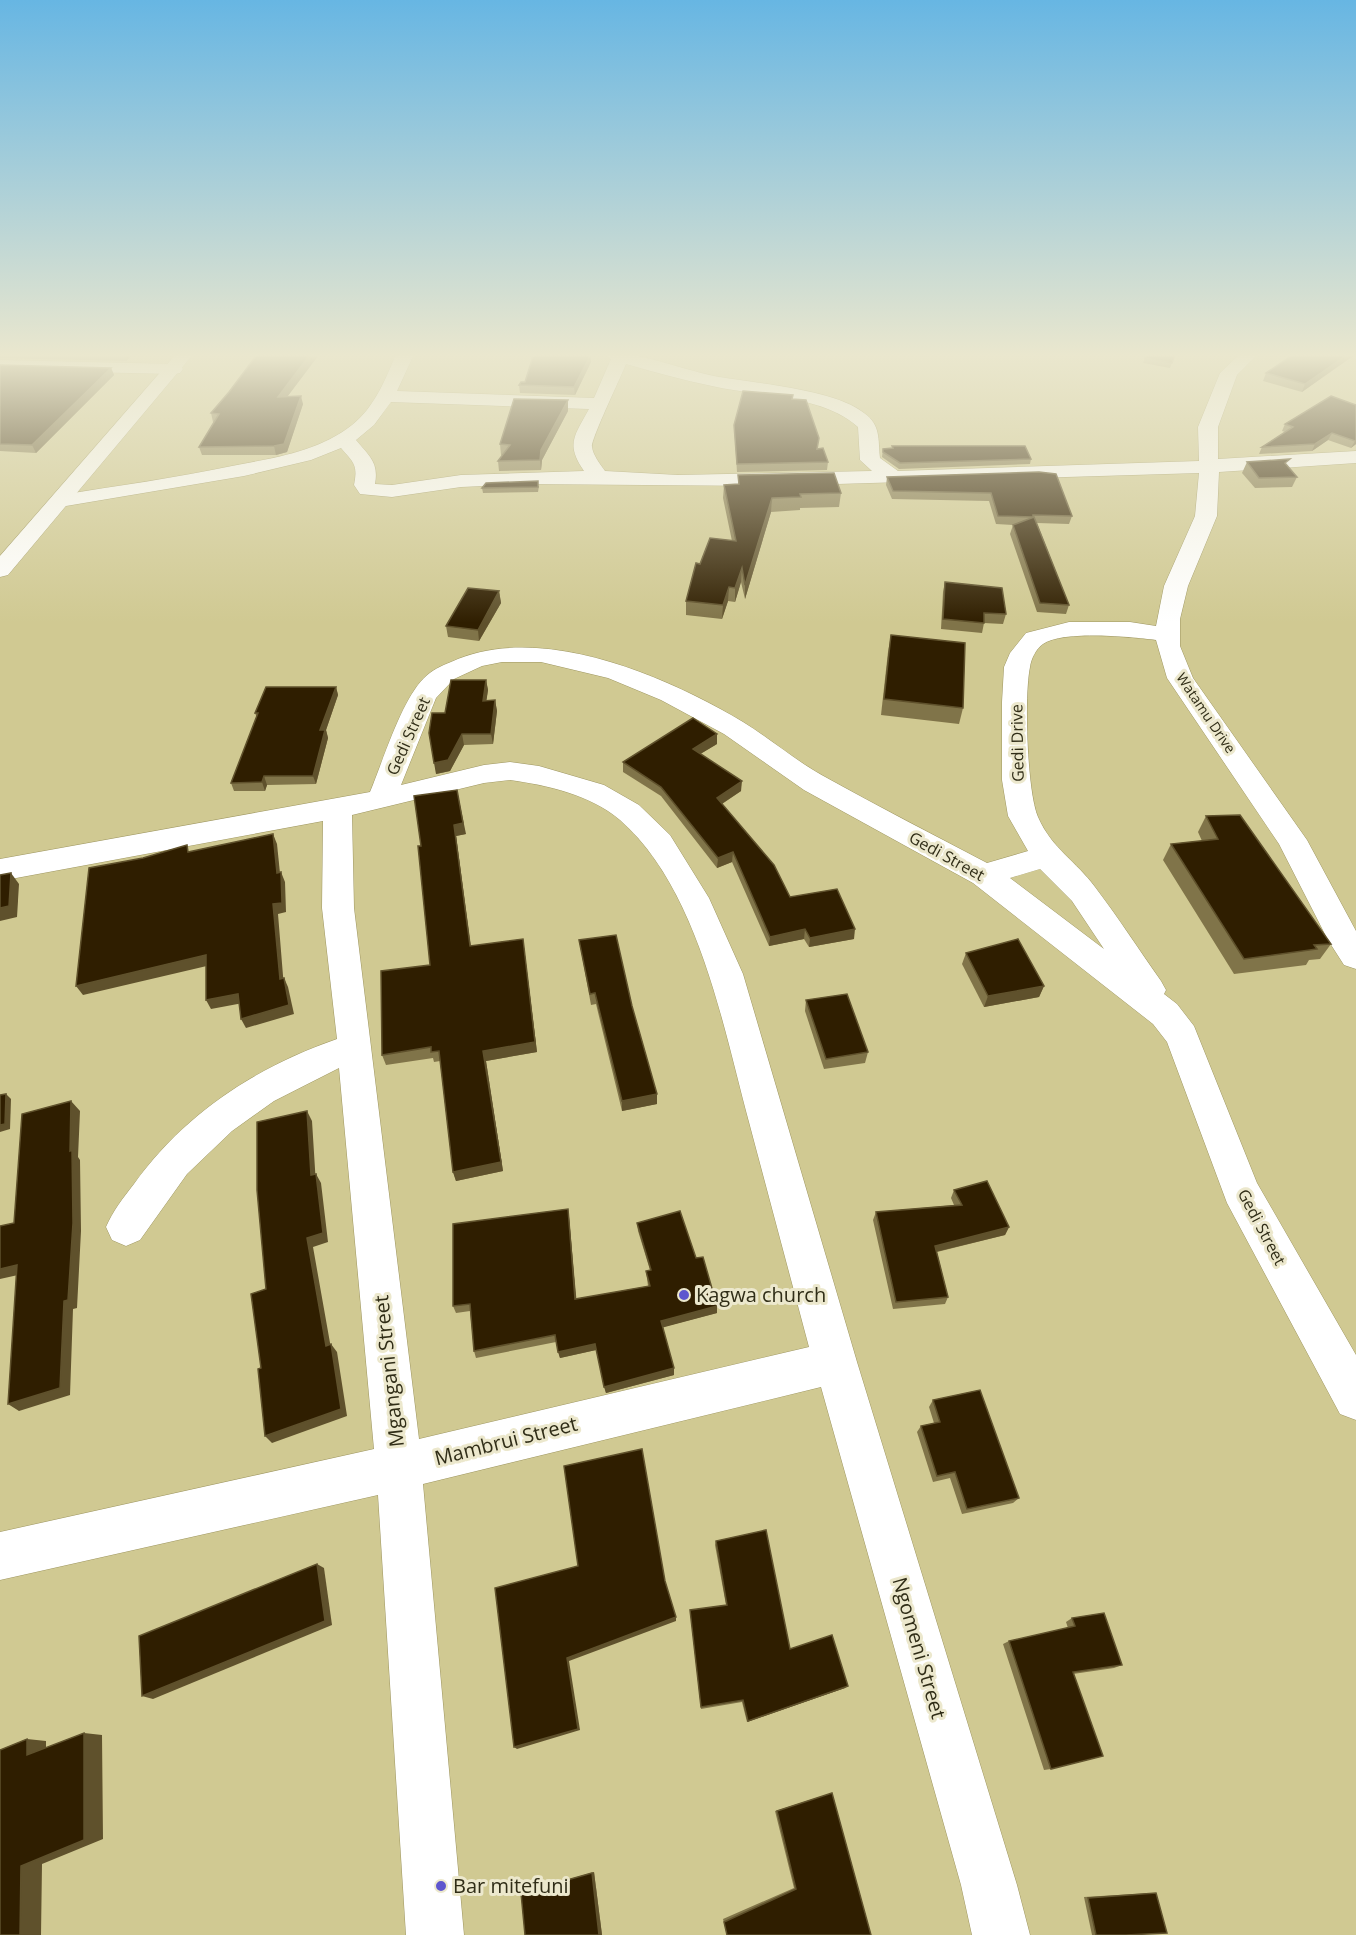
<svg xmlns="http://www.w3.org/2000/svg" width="1356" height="1935" viewBox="0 0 1356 1935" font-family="'Open Sans',sans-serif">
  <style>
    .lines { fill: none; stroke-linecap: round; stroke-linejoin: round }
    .minor-casing { stroke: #9e9661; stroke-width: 1 }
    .trunk-casing { stroke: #9e9661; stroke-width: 1 }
    .minor { fill: #fff; fill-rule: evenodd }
    .trunk { fill: #fff; fill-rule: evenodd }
    .wall { fill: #807449 }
    .shaded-wall { fill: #5f512c }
    .building { fill: #2f1e00; stroke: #5f512c; stroke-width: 1.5 }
    .poi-dot { fill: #5e56ce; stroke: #ece8cd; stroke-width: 2 }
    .labels { text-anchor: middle; stroke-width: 6; stroke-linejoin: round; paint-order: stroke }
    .far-street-label { font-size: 14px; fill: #302d17; stroke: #ece8cd }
    .street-label { font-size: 16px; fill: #302d17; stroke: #ece8cd }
    .near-poi-label { font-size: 20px; fill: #302d17; stroke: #ece8cd; text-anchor: start }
    .near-street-label { font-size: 20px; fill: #302d17; stroke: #ece8cd }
  </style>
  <rect width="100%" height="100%" fill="#d0c992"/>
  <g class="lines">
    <defs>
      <g id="minor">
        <path d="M397,352H415L397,391L594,398L611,359L603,352C640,352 677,368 714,376C752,383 835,389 864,413C881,425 878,439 880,458L898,471L1199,461L1198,427L1220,373L1242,352H1260L1237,375L1218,427V459L1356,451V463L1219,472L1217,516L1188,586L1180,619V646L1193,678L1307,840L1356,931V969L1344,965L1328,940L1279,844L1167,678L1156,640C1132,637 1063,630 1043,644C1036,649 1031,659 1030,667C1024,695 1027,792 1038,817C1052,849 1076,861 1095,887C1118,917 1139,950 1161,981L1166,990L1164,994L1177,1004L1194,1026L1257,1183L1356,1355V1420L1340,1414L1227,1203L1167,1042L1153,1024L973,883L804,790L724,734L661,700L608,678L541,662H502L482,666L454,679L436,698L401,785L484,765L510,762L539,766L604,785L639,805L670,835L709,898L743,974L857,1362L1017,1885L1030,1935H972L961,1885L821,1387L423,1484L464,1935H406L378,1495L0,1580V1532L374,1449L339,1068L274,1101L232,1131L187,1174L140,1240L126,1246L112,1240L106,1227C113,1211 123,1198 134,1184C184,1114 256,1067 337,1039L322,908L323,821L0,881V859L370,792C383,761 401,701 424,678C432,670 441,666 451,662C539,621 666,676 743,722C772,740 797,762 827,778C879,807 934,835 987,863L1028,851L1008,816L1002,780V702L1004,667L1010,653L1026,633L1069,622H1130L1156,626L1164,586L1195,516L1199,473L771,486L527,484L461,487L392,497L360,494L354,485C358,465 354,463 341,448L311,460L244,476L60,507L53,505L49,501L53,497L60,495C117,486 175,478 232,466C273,458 318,452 352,425C375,407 386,378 397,352ZM626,364C654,372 683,380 712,386C756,396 823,395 858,427L860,460L872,471L678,475L605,471C600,464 593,455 592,447C591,439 621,377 626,364ZM391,402L589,409C575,435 565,444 584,471L461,475L392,485L375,484C379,462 369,456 356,440L374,425ZM510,780C547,785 591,795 620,820C698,888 723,1026 749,1122C769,1197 789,1272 809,1347L419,1439L354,908L352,815L484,783ZM1040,869L1072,901L1104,949L1010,878Z"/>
        <polygon points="0,360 174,364 180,365 183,369 180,373 174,374 0,370"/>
      </g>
      <polygon id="trunk" points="178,352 195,352 8,575 0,577 0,556"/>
    </defs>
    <use href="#minor" class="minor-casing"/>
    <use href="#trunk" class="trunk-casing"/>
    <use href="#minor" class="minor"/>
    <use href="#trunk" class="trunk"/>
  </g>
  <g class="wall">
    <polygon points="0,352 130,352 131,356 126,361 0,358"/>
    <polygon points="259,352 321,352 287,397 303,404 287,452 276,455 202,455 199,447 214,422 213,422 211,413 229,392"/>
    <polygon points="912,352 936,352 925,357"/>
    <polygon points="1147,352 1176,352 1170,368 1143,363"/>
    <polygon points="1356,352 1302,392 1263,381 1266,373"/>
    <polygon points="591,362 575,395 520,393 519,385 525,382"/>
    <polygon points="0,365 111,368 114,375 36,453 0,451"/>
    <polygon points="793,395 793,399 818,449 828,462 827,470 737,472 734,425"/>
    <polygon points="1356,405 1356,444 1351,448 1328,440 1312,451 1259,454 1262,447 1285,432 1282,431 1285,424"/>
    <polygon points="568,411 542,460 541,470 499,471 498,461 503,455 501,455 500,444"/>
    <polygon points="892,446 1031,459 1030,464 899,469 882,457 883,449 892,448"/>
    <polygon points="1247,462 1297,477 1292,487 1255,488 1242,473"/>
    <polygon points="1039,472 1072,516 1069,524 1037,523 1069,605 1066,614 1037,612 1010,534 1013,525 996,524 989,501 892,499 886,485 887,477"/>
    <polygon points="738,475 841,493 839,507 800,508 800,510 771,512 745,599 741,582 735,602 728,601 722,619 686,615 686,601 700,564 732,541 723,498 724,485 738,484"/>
    <polygon points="539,486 538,492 483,493 482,488"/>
    <polygon points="945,582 1006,614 1003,624 984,623 982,633 941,629 943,592"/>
    <polygon points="499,591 501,603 479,641 448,637 446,626"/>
    <polygon points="891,635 963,708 959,724 881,715 888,652"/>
    <polygon points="486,680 488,690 486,701 495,700 497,711 493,744 464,745 450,771 436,774 445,713"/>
    <polygon points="336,687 338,695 326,730 328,738 316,784 267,785 265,791 234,791 231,783 257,718 255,713"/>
    <polygon points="717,744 700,754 741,791 722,804 790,897 854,939 809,947 804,939 769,946 732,862 717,868 661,796 623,772 623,762"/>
    <polygon points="414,796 466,834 456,836 471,946 523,939 537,1052 486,1061 503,1171 456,1181 453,1172 440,1061 434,1062 433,1058 386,1065 382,1055 430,965 421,846"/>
    <polygon points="1206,816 1331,944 1320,959 1309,960 1306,965 1234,974 1163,860 1171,844 1202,841 1198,832"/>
    <polygon points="579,940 632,1006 657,1104 622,1111 596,1004 591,1005"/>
    <polygon points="966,953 1044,986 1039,997 984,1007 962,964"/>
    <polygon points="806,1000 868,1052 865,1063 824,1069 805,1011"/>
    <polygon points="954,1190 1009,1227 1005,1235 937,1252 948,1297 945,1304 893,1309 873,1220 876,1212 954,1205 951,1198"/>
    <polygon points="569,1217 576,1299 648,1286 646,1271 650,1270 638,1231 637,1223 696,1258 717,1313 663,1327 674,1375 606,1393 596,1350 560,1358 556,1342 476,1358 474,1351 470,1311 456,1313 453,1306"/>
    <polygon points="933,1400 1019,1498 1013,1503 962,1514 950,1478 933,1482 917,1432 921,1426 934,1423 929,1407"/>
    <polygon points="716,1541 790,1649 845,1688 747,1722 742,1702 701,1709 690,1610 726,1605 715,1545"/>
    <polygon points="1072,1618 1122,1665 1114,1668 1073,1674 1051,1769 1044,1770 1003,1644 1009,1641 1068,1628 1066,1622"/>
    <polygon points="832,1793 871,1935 727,1935 723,1919 794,1888 775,1811"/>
    <polygon points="594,1872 602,1935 525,1935 521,1893"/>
    <polygon points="1151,1893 1156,1893 1126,1935 1092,1935 1084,1897"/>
  </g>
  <g class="shaded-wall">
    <polygon points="125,352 130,352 131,356 126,361 124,354"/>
    <polygon points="312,352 321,352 281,405 278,397"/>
    <polygon points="926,352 936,352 925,357"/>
    <polygon points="1351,352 1356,352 1356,354 1302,392 1305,384"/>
    <polygon points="591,354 591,362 575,395 574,387"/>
    <polygon points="111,368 114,375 36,453 32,445"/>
    <polygon points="301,396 303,404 287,452 276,455 274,446"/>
    <polygon points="568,400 568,411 542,460 541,470 540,460 541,450"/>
    <polygon points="1332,433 1328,440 1312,451 1315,444"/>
    <polygon points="1356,440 1356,444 1351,448 1355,441"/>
    <polygon points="772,498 771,512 745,599 745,585"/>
    <polygon points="742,568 741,582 735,602 735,588"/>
    <polygon points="729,587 728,601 722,619 723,605"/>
    <polygon points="499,591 501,603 479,641 478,630"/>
    <polygon points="486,680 488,690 485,711 483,701"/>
    <polygon points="336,687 338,695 326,730 328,738 316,784 313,776 320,730"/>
    <polygon points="495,700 497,711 493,744 491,734"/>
    <polygon points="462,734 464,745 450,771 436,774 434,763"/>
    <polygon points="717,734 717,744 692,759 693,749"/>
    <polygon points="264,776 267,785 265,791 262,782"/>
    <polygon points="742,781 741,791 717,807 717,798"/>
    <polygon points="457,790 466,834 456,836 472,957 470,946 454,825"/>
    <polygon points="273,834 277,844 281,883 277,873"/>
    <polygon points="733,852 732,862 717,868 718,858"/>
    <polygon points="281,872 285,882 286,912 278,914 284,988 280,979 273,904"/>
    <polygon points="11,873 19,884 17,917 0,921 0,908"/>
    <polygon points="805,929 804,939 769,946 770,937"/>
    <polygon points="855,929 854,939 809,947 810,938"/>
    <polygon points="523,939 537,1052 486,1061 503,1171 456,1181 453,1172 483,1051"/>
    <polygon points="206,955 211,965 83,995 76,986"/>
    <polygon points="284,978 288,987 294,1014 246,1028 241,1019"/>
    <polygon points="1044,986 1039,997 984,1007 988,996"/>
    <polygon points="238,994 243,1003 211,1009 206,1000"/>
    <polygon points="6,1094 11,1099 10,1129 0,1132 0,1125"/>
    <polygon points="657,1094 657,1104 622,1111 622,1101"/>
    <polygon points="71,1101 80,1111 78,1157 80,1160 81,1231 77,1308 73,1309 70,1395 19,1411 8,1404 70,1151"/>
    <polygon points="307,1111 312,1121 316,1185 311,1175"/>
    <polygon points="316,1174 321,1183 328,1242 313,1247 332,1354 326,1346 307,1238"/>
    <polygon points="568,1209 569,1217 577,1306 575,1299"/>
    <polygon points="1009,1227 1005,1235 931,1253 935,1246"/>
    <polygon points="17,1265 27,1273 0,1279 0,1269"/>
    <polygon points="717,1306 717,1313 661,1328 661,1321"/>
    <polygon points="331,1344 337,1352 347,1416 272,1443 265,1436"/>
    <polygon points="595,1344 596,1350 560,1358 558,1352"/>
    <polygon points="674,1368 674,1375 606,1393 604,1387"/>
    <polygon points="317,1564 324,1568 332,1625 153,1699 142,1696"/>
    <polygon points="676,1617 676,1621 569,1661 580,1730 517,1749 514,1747 567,1658"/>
    <polygon points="848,1686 845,1688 747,1722 748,1721"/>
    <polygon points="84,1733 102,1735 103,1839 42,1864 41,1935 20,1935 21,1866"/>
    <polygon points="27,1739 46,1741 46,1757 27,1755"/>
    <polygon points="594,1872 602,1935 599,1935 592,1873"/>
  </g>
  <g class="building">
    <polygon points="34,352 125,352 124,354"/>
    <polygon points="259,352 312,352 278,397 301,396 284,444 274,446 199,447 219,414 211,413 229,392"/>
    <polygon points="1147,352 1176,352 1172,363 1145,358"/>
    <polygon points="1297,352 1351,352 1305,384 1266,373"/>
    <polygon points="534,353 591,354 574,387 519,385 521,382 525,382"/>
    <polygon points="0,365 111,368 32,445 0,444"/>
    <polygon points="743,391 793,395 792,399 806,400 819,438 817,449 823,448 828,462 737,464 734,425"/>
    <polygon points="1331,396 1356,405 1356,440 1355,441 1332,433 1315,444 1262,447 1293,427 1285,424"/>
    <polygon points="514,399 568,400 541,450 540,460 498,461 510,445 500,444"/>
    <polygon points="892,446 1025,446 1031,459 900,463 883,452 883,449 893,448"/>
    <polygon points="1290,459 1285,463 1297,477 1259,478 1247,462"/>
    <polygon points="1039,472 1056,474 1072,516 1033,515 1033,517 998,516 991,493 893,491 887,477"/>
    <polygon points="834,473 841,493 800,494 801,497 772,498 745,585 742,568 735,588 729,587 723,605 686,601 696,563 700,564 710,538 736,541 724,485 739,484 738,475"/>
    <polygon points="538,481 538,487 482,488 486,483"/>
    <polygon points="1034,517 1069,605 1040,603 1013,525"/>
    <polygon points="945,582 1002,588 1006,614 984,613 984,623 943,619"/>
    <polygon points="468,588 499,591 478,630 446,626"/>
    <polygon points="891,635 965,643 963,708 884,699"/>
    <polygon points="451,680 486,680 483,701 495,700 491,734 462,734 448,760 434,763 429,733 432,713 445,713"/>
    <polygon points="266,687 336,687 320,730 325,730 313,776 264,776 262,782 231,783 258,713 255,713"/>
    <polygon points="693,718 717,734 693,749 742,781 717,798 774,865 790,897 837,889 855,929 810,938 805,929 770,937 733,852 718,858 661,787 623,762"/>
    <polygon points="457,790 463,823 454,825 470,946 523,939 535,1042 483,1051 501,1162 453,1172 439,1051 431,1052 431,1047 382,1055 381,971 430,965 418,846 421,846 414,796"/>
    <polygon points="1240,815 1331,944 1314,945 1317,949 1244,959 1171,844 1218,839 1206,816"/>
    <polygon points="273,834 277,873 281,872 282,903 273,904 280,979 284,978 289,1005 241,1019 238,994 206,1000 206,955 76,986 89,868 143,858 187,845 188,852"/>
    <polygon points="11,873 9,906 0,908 0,875"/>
    <polygon points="616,935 632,1006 657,1094 622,1101 595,993 590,994 579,940"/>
    <polygon points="1018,939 1044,986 988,996 966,953"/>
    <polygon points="847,994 868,1052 826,1059 806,1000"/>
    <polygon points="6,1094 5,1124 0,1125 0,1095"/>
    <polygon points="71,1101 70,1151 72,1150 73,1223 68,1300 64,1301 60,1388 8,1404 17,1265 0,1269 0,1226 14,1223 22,1114"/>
    <polygon points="307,1111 311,1175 316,1174 323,1233 307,1238 326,1346 331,1344 341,1409 265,1436 258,1369 261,1368 251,1294 266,1289 257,1190 257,1122"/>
    <polygon points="987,1181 1009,1227 935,1246 948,1297 896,1302 876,1212 962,1205 954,1190"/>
    <polygon points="568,1209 575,1299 650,1286 646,1271 651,1270 637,1223 680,1211 696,1258 703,1257 717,1306 661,1321 674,1368 604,1387 595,1344 558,1352 555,1335 474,1351 470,1304 453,1306 453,1224"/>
    <polygon points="980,1390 1019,1498 967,1509 955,1472 937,1476 921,1426 940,1422 933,1400"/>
    <polygon points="642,1449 665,1581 676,1617 567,1658 578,1729 514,1747 495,1588 578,1566 564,1466"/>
    <polygon points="766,1530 790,1649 832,1635 848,1686 748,1721 743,1700 701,1707 690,1610 727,1605 716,1541"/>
    <polygon points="317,1564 325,1621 142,1696 139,1636"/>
    <polygon points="1104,1613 1122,1665 1073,1672 1103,1756 1051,1769 1009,1641 1075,1626 1072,1618"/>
    <polygon points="84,1733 84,1840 21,1866 20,1935 0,1935 0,1750 27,1739 27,1755"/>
    <polygon points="832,1793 871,1935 727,1935 724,1922 796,1889 777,1811"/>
    <polygon points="592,1873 599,1935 525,1935 521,1893"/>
    <polygon points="1156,1893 1167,1933 1126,1935 1096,1935 1088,1898"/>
  </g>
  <linearGradient id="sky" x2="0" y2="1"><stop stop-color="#67b6e3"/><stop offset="0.57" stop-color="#eae7ce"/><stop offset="1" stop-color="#eae7ce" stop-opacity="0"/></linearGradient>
  <rect width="1356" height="623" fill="url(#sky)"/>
  <g class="poi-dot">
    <circle cx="684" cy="1295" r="6"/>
    <circle cx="441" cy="1886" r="6"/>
  </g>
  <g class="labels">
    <g class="far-street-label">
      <text transform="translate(1206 713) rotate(56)" y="5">Watamu Drive</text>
    </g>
    <g class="street-label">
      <text transform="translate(408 736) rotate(-66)" y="6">Gedi Street</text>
      <text transform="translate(1017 743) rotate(-91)" y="6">Gedi Drive</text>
      <text transform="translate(947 856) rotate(29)" y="6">Gedi Street</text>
      <text transform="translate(1262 1227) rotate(62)" y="6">Gedi Street</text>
    </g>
    <g class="near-poi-label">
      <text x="696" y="1302">Kagwa church</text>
      <text x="453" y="1893">Bar mitefuni</text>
    </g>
    <g class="near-street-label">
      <text transform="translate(389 1371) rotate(-96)" y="7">Mgangani Street</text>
      <text transform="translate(506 1441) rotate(-14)" y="7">Mambrui Street</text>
      <text transform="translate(919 1648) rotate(74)" y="7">Ngomeni Street</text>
    </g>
  </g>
</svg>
